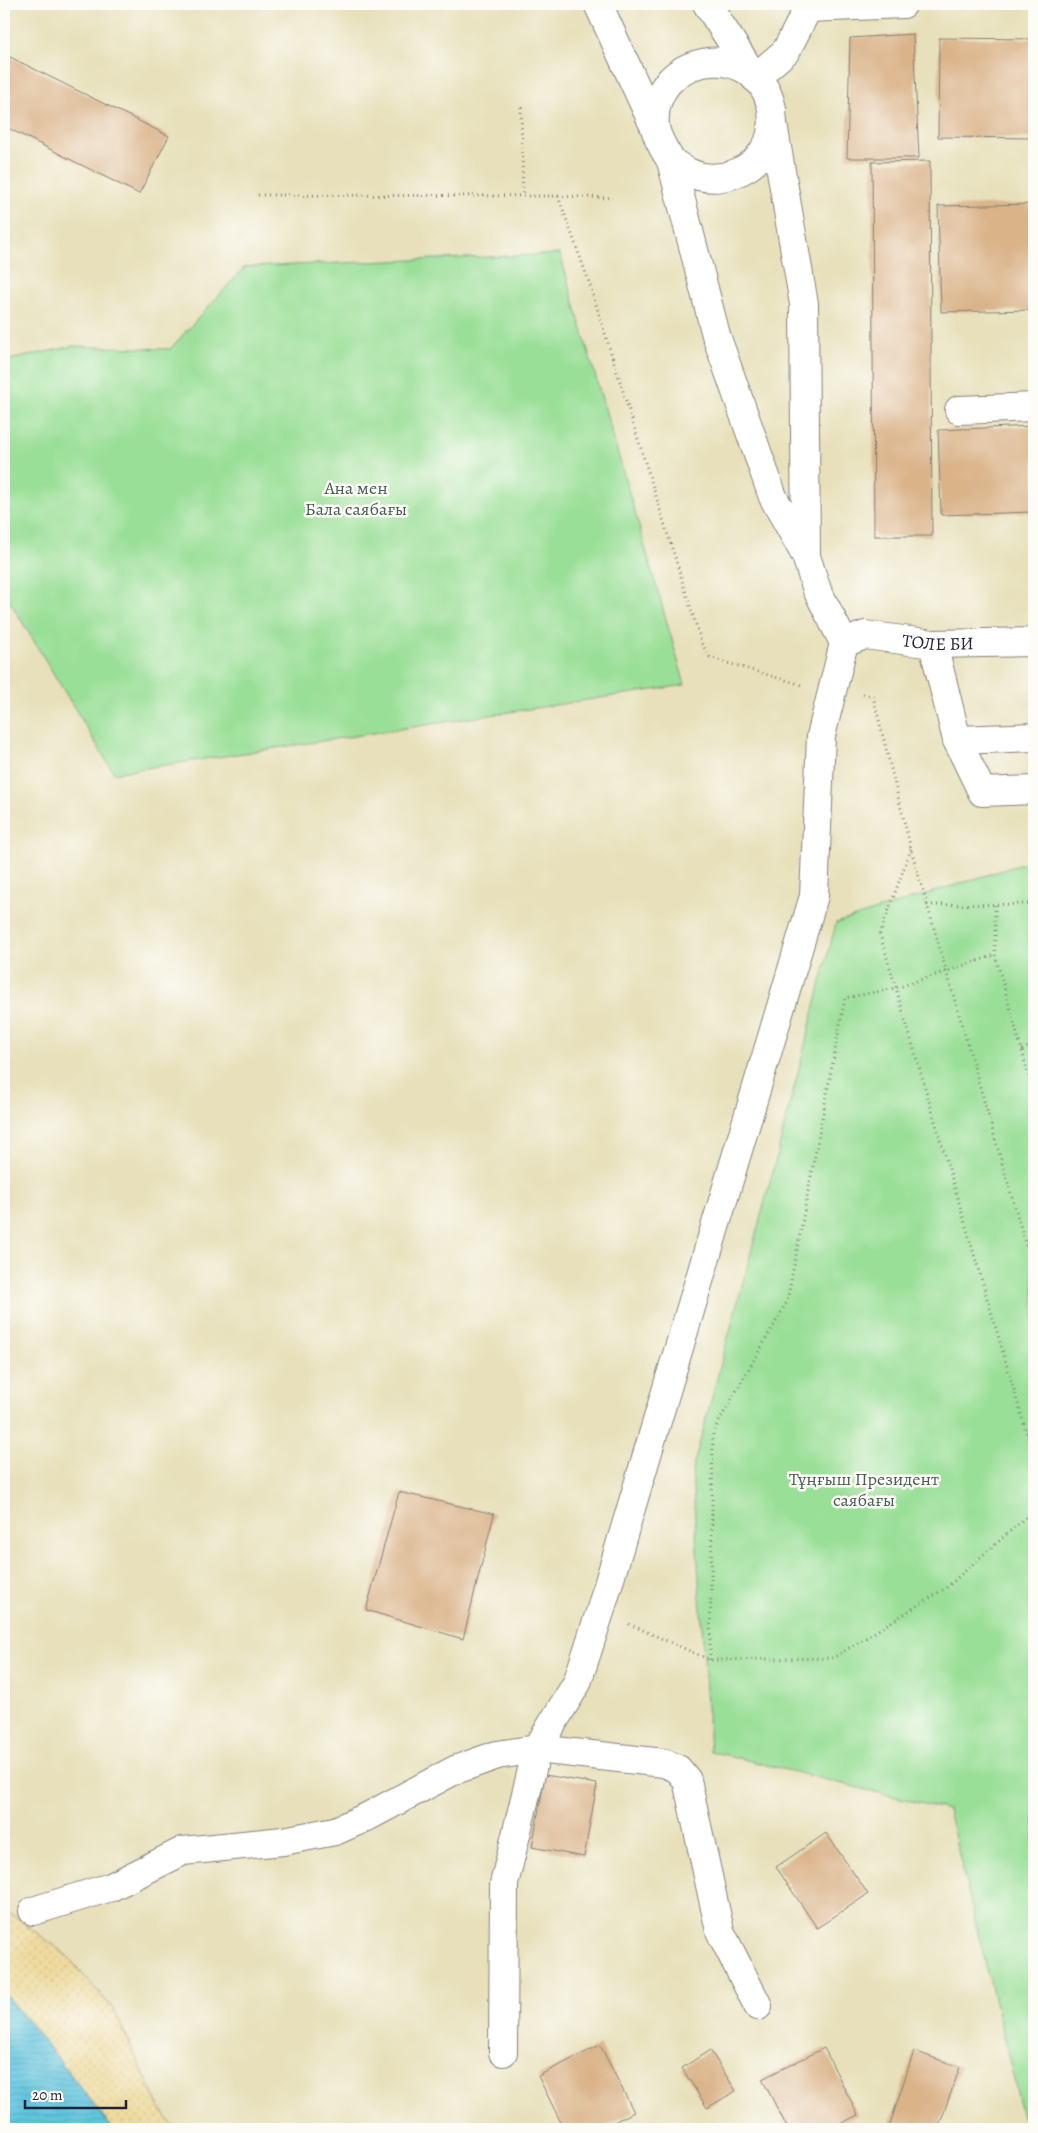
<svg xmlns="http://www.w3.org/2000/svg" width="1038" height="2133" viewBox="0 0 1038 2133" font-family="Alegreya,serif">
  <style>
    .sand { fill: url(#sand-dots); stroke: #887e6c }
    .park { fill: #9adf97; stroke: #5e8069 }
    .water { fill: url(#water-rules); stroke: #42748d }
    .building { fill: #dab389 }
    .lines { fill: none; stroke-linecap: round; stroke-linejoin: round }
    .street-casing { stroke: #84817a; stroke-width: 30 }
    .path { stroke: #84817a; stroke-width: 3; stroke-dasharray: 1 4; stroke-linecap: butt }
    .street { stroke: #fff; stroke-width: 28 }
    .labels { text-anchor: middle; stroke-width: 5; stroke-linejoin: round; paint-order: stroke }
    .park-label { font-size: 18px; fill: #465b57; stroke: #fdfcf7 }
    .street-label { font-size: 18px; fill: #22223b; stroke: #fdfcf7 }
  </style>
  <defs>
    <pattern id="sand-dots" width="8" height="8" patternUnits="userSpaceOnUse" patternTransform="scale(1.25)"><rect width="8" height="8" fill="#eeda9e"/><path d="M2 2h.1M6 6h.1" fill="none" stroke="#ccbb89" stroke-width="1.8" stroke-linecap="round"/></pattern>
    <pattern id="water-rules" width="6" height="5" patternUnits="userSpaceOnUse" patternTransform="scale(1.25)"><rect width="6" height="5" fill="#61c5df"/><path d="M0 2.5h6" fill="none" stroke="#54a9c0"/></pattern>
  </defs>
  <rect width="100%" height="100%" fill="#fdfcf7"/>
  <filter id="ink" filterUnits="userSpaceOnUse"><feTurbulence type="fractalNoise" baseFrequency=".02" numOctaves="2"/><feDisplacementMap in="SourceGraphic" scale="10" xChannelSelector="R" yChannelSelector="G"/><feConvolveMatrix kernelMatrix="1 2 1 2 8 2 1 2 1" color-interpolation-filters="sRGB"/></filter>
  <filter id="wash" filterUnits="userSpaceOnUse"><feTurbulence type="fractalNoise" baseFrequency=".0096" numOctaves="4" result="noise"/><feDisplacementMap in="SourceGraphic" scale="20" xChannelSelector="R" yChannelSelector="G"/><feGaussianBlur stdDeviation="1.12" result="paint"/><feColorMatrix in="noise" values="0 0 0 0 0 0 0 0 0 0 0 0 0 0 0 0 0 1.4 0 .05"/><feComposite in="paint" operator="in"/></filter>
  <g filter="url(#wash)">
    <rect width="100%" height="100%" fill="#e7e0ba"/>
    <polygon class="sand" points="4,1912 16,1917 66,1955 114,2010 159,2106 175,2129 113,2129 34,2028 4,1993"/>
    <g class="park">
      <polygon points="560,254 685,685 114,773 4,592 4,361 73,346 170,349 245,267"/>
      <polygon points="1034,860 1034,2129 1026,2129 948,1810 710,1751 692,1471 773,1171 836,923"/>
    </g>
    <polygon class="water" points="4,1993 34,2028 113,2129 4,2129"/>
    <g id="blocks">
      <g class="building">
        <polygon points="913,34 919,158 847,158 850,38"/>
        <polygon points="939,38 1034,39 1034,138 938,137"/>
        <polygon points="4,54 169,136 139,194 4,126"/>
        <polygon points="930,161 932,536 874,536 872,162"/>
        <polygon points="1034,204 1034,310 941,312 938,206"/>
        <polygon points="1034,426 1034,512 941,515 938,430"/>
        <polygon points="399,1492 494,1514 463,1639 366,1610"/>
        <polygon points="545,1775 597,1784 584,1857 532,1847"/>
        <polygon points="826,1833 868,1894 817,1928 776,1867"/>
        <polygon points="600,2045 634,2112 600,2129 564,2129 538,2076"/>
        <polygon points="824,2048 858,2115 830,2129 788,2129 762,2079"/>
        <polygon points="710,2050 736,2091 707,2108 682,2068"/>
        <polygon points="914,2051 960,2067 938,2129 896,2129 889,2127"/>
      </g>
    </g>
  </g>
  <g filter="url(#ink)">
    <use href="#blocks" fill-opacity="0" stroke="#84817a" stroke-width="1"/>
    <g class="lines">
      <defs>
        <g id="street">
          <polyline points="598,4 655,128"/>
          <polyline points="707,4 755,78 786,51 810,4"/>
          <polyline points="809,8 903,4"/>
          <path d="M671,161C677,165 682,169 688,172C717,186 754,173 768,143C771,137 771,130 773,124"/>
          <polyline points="959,410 1034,407"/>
          <path d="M806,556L804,304L773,124C772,118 773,111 771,105C754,36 648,54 655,127C657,139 665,151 671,161L716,335L773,497L806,556L817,590L844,643"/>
          <path id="s1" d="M844,643L865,635L933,644L1034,642"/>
          <polyline points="933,644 957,740 982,792 1034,790"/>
          <polyline points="957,740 1034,737"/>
          <polyline points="33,1911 111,1887 183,1851 283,1841 335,1831 367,1817 455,1770 497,1755 537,1749 664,1763 678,1769 687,1780 720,1931 758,2006"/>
          <polyline points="503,2052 504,1884 537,1749 577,1683 600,1612 814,896 821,736 844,643"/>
        </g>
      </defs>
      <use href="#street" class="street-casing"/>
      <g class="path">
        <polyline points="521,107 523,196"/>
        <polyline points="258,195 558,196 588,279 702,644 710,657 724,662 802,685"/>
        <polyline points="558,196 613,198"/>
        <polyline points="863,694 873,696 911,849 1034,1273"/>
        <polyline points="911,849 880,934 1034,1458"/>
        <polyline points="927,905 1034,904"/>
        <polyline points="995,905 995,955 1034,1094"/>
        <polyline points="1022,1050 1034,1044"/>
        <polyline points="629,1624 710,1660 833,1658 946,1588 1034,1510"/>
        <polyline points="710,1660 713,1432 787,1302 845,998 896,988 995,955"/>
      </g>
      <use href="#street" class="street"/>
    </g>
  </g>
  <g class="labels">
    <g class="park-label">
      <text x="356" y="494">Ана мен<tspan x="356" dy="21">Бала саябағы</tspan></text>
      <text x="864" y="1485">Тұңғыш Президент<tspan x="864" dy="21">саябағы</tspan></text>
    </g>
    <g class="street-label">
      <text dy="6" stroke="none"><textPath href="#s1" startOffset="96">ТОЛЕ БИ</textPath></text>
    </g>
  </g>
  <rect width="1038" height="2133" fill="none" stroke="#fdfcf7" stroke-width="20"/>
  <path d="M25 2100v8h101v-8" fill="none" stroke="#22223b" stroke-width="2.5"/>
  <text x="32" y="2100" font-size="15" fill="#22223b" stroke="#fdfcf7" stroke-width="4" paint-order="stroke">20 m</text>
</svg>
